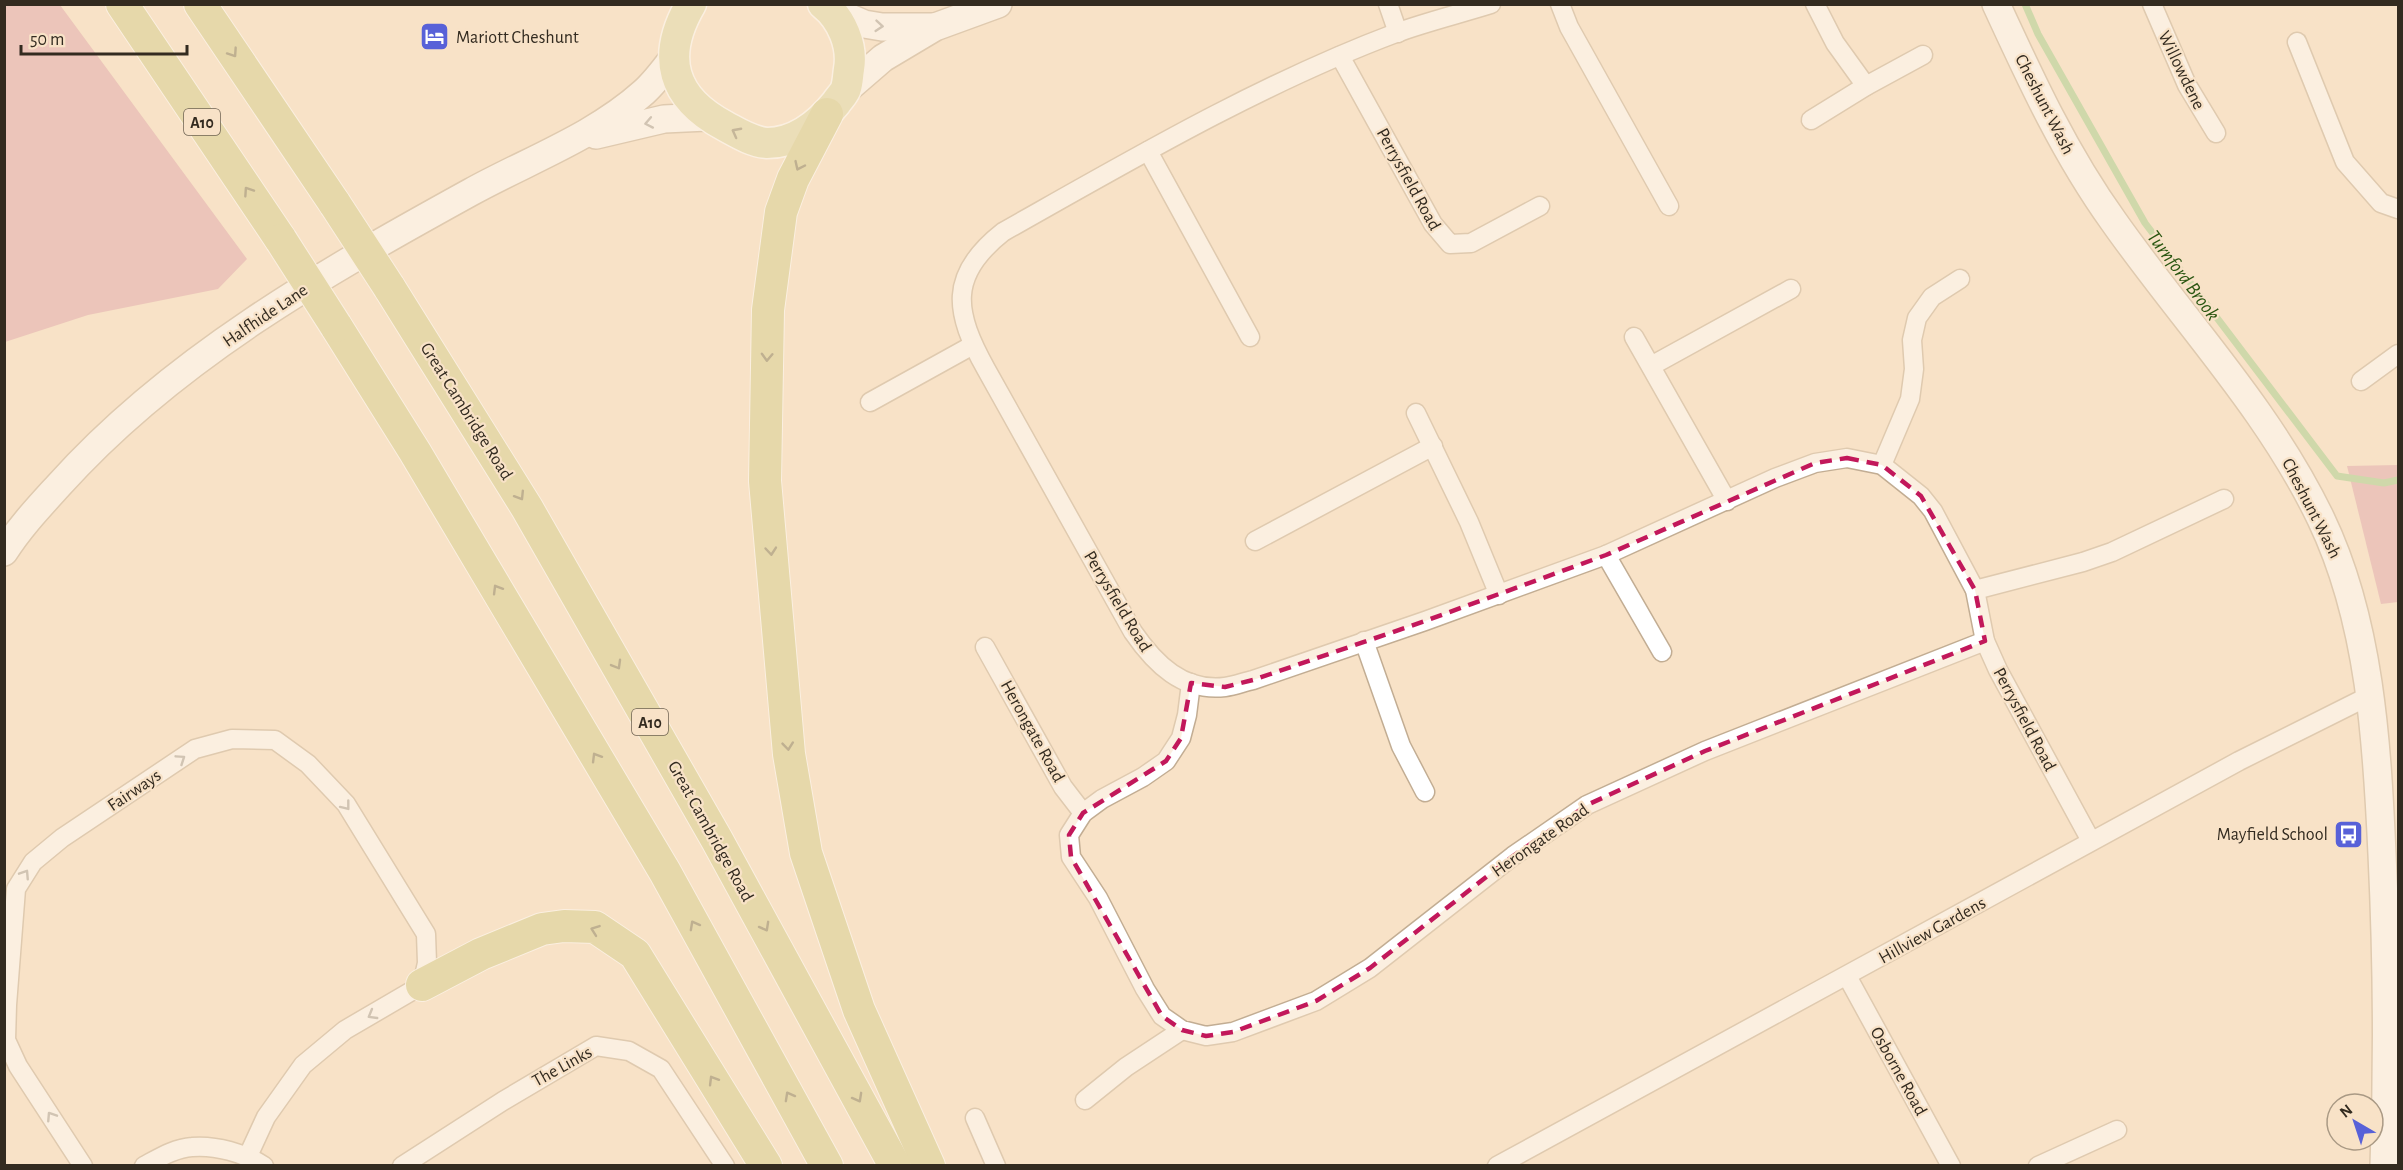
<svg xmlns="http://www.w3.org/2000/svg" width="2403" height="1170" viewBox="0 0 2403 1170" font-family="'Alegreya Sans',sans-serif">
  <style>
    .green { fill: #dda3aa }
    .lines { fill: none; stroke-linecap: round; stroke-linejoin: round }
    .stream { stroke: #9dcd88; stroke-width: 7 }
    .minor-casing { stroke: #c2ad93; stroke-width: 21 }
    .secondary-casing { stroke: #c2ad93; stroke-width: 30 }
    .primary-casing { stroke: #fff; stroke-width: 33 }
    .trunk-casing { stroke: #fff; stroke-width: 34 }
    .minor { stroke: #fff; stroke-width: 18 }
    .secondary { stroke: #fff; stroke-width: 27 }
    .primary { stroke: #dcd9a6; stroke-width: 30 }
    .trunk { stroke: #d0cc88; stroke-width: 32 }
    .trunk-bridge-casing { stroke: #fff; stroke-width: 34; stroke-linecap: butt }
    .trunk-bridge { stroke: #d0cc88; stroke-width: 32 }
    .oneway { stroke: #a3a09b }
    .oneway2 { stroke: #7a734f }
    .oneway3 { stroke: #888263 }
    .marked { fill: none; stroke: #c2185b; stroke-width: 4.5; stroke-dasharray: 12 8; stroke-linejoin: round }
    .labels { text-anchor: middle; stroke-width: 4.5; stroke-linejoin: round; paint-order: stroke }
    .shield { fill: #f8e2c7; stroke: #6e6252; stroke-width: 1.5 }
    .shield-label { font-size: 16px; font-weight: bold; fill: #332b20 }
    .poi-label { font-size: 18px; fill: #332b20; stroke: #f8e2c7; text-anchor: start }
    .street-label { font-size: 18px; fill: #332b20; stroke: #f8e2c7 }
    .water-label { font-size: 20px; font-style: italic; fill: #2a5611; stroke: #f8e2c7 }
  </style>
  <rect width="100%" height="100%" fill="#f8e2c7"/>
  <g class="green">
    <polygon points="5,4 60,5 247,259 218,289 88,315 5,342"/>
    <polygon points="2398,465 2398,602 2381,604 2347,466"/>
  </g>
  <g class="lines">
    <polyline class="stream" points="2025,4 2038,34 2145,223 2337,476 2384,483 2398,480"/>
    <defs>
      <g id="minor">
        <polyline points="1388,4 1398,33"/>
        <path d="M1491,4C1459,14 1426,22 1396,33C1260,84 1129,161 1003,232C947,276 955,313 986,369L1133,632C1155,664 1183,692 1225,687C1234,686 1244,682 1253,680L1425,621L1606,555L1775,478L1815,463L1847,458L1882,465L1921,496L1933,511L1975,590L1985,641L1998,670L2091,841"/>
        <polyline points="1560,4 1569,27 1669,206"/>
        <polyline points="1815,4 1835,43 1866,86"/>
        <polyline points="2152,4 2187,85 2216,133"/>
        <polyline points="2297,42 2345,162 2381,203 2398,209"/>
        <polyline points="1340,56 1433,224 1450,244 1471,243 1540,206"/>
        <polyline points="1811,120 1866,86 1923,55"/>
        <polyline points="1148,151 1250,337"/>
        <polyline points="1634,337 1727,501"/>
        <polyline points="1651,366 1791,289"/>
        <polyline points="2361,381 2398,354"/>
        <polyline points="870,402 973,345"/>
        <polyline points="1416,413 1469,522 1499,595"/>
        <polyline points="1882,465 1910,399 1914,369 1912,340 1917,318 1932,297 1960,279"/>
        <polyline points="1255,541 1433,446"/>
        <polyline points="1606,555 1662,652"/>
        <polyline points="1975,590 2083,562 2112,552 2224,499"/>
        <polyline points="1364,641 1401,746 1425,792"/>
        <polyline points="985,647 1063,787 1083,813"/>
        <polyline points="1191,683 1187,715 1181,738 1166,761 1143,777 1102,799 1083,813 1069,835 1071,857 1098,898 1145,989 1162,1016 1182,1030 1206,1036 1233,1032 1316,1001 1370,968 1513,856 1587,805 1705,751 1985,641"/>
        <polyline points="1847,976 1951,1166"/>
        <polyline points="1085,1100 1126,1067 1182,1030"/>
        <polyline points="975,1118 996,1166"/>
        <polyline points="83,1166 18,1066 6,1040 7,1005 16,889 33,862 62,838 195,749 232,739 275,740 308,764 346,804 426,934 427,963 422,985 345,1030 303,1065 266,1117 248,1156"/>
        <path d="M144,1166C159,1158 175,1148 192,1147C216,1145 244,1153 264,1166"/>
        <polyline points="402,1166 503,1101 596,1046 629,1051 661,1069 725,1166"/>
        <polyline points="1497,1166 2239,761 2369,696"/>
        <polyline points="2038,1166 2117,1130"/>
      </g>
      <g id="secondary">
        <path d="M1996,4C2031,80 2065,154 2114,222C2183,320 2269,410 2321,519C2370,621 2377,742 2382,854C2387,958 2388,1062 2384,1166"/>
        <polyline points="827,8 864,24 882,27 934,27"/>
        <polyline points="846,90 883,58 935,27 998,4"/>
        <polyline points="596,135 664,119 707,117"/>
        <path d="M4,552C20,527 39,507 59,485C172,359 324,273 471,192C529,160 594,137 644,92C655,82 664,70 673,58"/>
      </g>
      <path id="primary" d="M691,4C660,57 672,98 725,126C738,133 752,142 767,143C796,143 819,124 836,103C839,98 845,93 846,88C848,82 848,75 849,69C853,46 842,19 823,4"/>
      <g id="trunk">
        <polyline points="122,4 281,240"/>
        <polyline points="200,4 335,204"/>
        <polyline points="827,114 793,179 781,212 768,310 765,481 789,754 806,853 859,1010 929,1166"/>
        <polyline points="389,287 527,508 717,840 895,1166"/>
        <polyline points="336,326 415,452 665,872 827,1166"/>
        <polyline points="422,985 481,954 542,929 564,926 595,927 635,954 766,1166"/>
      </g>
    </defs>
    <use href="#minor" class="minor-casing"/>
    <use href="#secondary" class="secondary-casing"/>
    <use href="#primary" class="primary-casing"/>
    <use href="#trunk" class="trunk-casing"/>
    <use href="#minor" class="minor"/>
    <use href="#secondary" class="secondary"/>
    <use href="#primary" class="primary"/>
    <use href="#trunk" class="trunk"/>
    <defs>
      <g id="trunk-bridge">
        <polyline points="335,204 389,287"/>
        <polyline points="281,240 336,326"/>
      </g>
    </defs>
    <use href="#trunk-bridge" class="trunk-bridge-casing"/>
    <use href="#trunk-bridge" class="trunk-bridge"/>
  </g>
  <defs><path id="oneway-chevron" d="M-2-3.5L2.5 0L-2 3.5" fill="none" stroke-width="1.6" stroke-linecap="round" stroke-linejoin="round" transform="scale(1.5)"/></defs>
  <g class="oneway">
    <use href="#oneway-chevron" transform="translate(879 26) rotate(5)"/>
    <use href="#oneway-chevron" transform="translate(649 123) rotate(169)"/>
    <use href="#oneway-chevron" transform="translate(181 759) rotate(-34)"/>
    <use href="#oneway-chevron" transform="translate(346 806) rotate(52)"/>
    <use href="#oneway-chevron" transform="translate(25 874) rotate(-57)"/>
    <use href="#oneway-chevron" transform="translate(372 1015) rotate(150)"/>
    <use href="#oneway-chevron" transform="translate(51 1116) rotate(-123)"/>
  </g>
  <g class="oneway2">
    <use href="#oneway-chevron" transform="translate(233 53) rotate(56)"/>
    <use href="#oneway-chevron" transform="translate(799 166) rotate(115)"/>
    <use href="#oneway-chevron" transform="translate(248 191) rotate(-124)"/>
    <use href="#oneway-chevron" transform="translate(767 357) rotate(92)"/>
    <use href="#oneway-chevron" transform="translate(520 496) rotate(58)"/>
    <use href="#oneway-chevron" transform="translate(771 551) rotate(85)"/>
    <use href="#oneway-chevron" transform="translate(497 589) rotate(-121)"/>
    <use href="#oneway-chevron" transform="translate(617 665) rotate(60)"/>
    <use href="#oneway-chevron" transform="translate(788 746) rotate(84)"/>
    <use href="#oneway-chevron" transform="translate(596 757) rotate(-121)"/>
    <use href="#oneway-chevron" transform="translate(694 925) rotate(-119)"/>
    <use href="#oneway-chevron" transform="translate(765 927) rotate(61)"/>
    <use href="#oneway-chevron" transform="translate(595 930) rotate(-160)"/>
    <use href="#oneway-chevron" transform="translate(713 1080) rotate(-121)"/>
    <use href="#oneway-chevron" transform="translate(789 1096) rotate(-119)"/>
    <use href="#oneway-chevron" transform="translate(858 1098) rotate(61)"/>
  </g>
  <use class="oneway3" href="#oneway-chevron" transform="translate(736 132) rotate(-152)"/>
  <path d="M0 0H2403V1170H0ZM1847,458L1882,465L1921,496L1975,590L1985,641L1705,751L1587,805L1513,856L1370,968L1316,1001L1233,1032L1206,1036L1182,1030L1162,1016L1071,857L1069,835L1083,813L1166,761L1181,738L1191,683L1225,687L1253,680L1425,621L1606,555L1815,463Z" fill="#f8e2c7" fill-opacity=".55" fill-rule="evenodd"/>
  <path class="marked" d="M1847,458L1882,465L1921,496L1975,590L1985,641L1705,751L1587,805L1513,856L1370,968L1316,1001L1233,1032L1206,1036L1182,1030L1162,1016L1071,857L1069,835L1083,813L1166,761L1181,738L1191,683L1225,687L1253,680L1425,621L1606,555L1815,463Z"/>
  <defs>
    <symbol id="hotel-square" viewBox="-11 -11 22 22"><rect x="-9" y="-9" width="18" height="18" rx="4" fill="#5861d8" stroke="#f8e2c7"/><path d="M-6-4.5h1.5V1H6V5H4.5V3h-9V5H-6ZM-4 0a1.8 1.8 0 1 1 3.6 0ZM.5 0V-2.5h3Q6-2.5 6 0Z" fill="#fff"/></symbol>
    <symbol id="bus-square" viewBox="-11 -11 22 22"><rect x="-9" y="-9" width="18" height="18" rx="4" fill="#5861d8" stroke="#f8e2c7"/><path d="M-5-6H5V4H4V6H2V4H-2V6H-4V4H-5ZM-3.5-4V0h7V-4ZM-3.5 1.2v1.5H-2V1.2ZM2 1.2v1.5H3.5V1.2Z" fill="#fff"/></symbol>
  </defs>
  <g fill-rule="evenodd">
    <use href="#hotel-square" x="418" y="20" width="33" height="33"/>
    <use href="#bus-square" x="2332" y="818" width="33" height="33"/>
  </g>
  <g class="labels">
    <g class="shield">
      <rect x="184" y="109" width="36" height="26" rx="4.5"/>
      <rect x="632" y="709" width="36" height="26" rx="4.5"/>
    </g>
    <g class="shield-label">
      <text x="202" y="128">A10</text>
      <text x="650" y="728">A10</text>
    </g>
    <g class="poi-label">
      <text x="456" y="43">Mariott Cheshunt</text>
      <text x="2328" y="840" text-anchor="end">Mayfield School</text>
    </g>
    <g class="street-label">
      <text transform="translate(2182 70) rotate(64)" y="6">Willowdene</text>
      <text transform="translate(2045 104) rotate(63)" y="6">Cheshunt Wash</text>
      <text transform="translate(1409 179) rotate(61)" y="6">Perrysfield Road</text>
      <text transform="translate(265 315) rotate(-34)" y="6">Halfhide Lane</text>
      <text transform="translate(467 411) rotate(58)" y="6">Great Cambridge Road</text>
      <text transform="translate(2312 508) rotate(63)" y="6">Cheshunt Wash</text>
      <text transform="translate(1118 601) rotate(59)" y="6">Perrysfield Road</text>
      <text transform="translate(2025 719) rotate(62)" y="6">Perrysfield Road</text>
      <text transform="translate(1033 731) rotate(61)" y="6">Herongate Road</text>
      <text transform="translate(134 790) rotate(-34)" y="6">Fairways</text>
      <text transform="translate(711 831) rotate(61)" y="6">Great Cambridge Road</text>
      <text transform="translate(1540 840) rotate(-35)" y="6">Herongate Road</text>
      <text transform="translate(1932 930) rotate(-29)" y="6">Hillview Gardens</text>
      <text transform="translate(562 1066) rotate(-29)" y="6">The Links</text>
      <text transform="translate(1899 1071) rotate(61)" y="6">Osborne Road</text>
    </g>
    <g class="water-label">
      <text transform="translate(2184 275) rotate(53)" y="7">Turnford Brook</text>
    </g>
  </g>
  <rect width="2403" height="1170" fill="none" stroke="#332b20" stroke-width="12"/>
  <g transform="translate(2355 1122) rotate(321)"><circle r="28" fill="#f8e2c7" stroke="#a99984" stroke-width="1.5"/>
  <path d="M0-4.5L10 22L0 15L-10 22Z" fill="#5861d8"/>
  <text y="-9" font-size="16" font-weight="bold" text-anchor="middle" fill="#332b20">N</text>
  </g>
  <path d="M21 45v9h166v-9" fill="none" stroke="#332b20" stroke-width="3"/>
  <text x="30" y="45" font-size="18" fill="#332b20" stroke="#f8e2c7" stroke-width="4.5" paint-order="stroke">50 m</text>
</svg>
